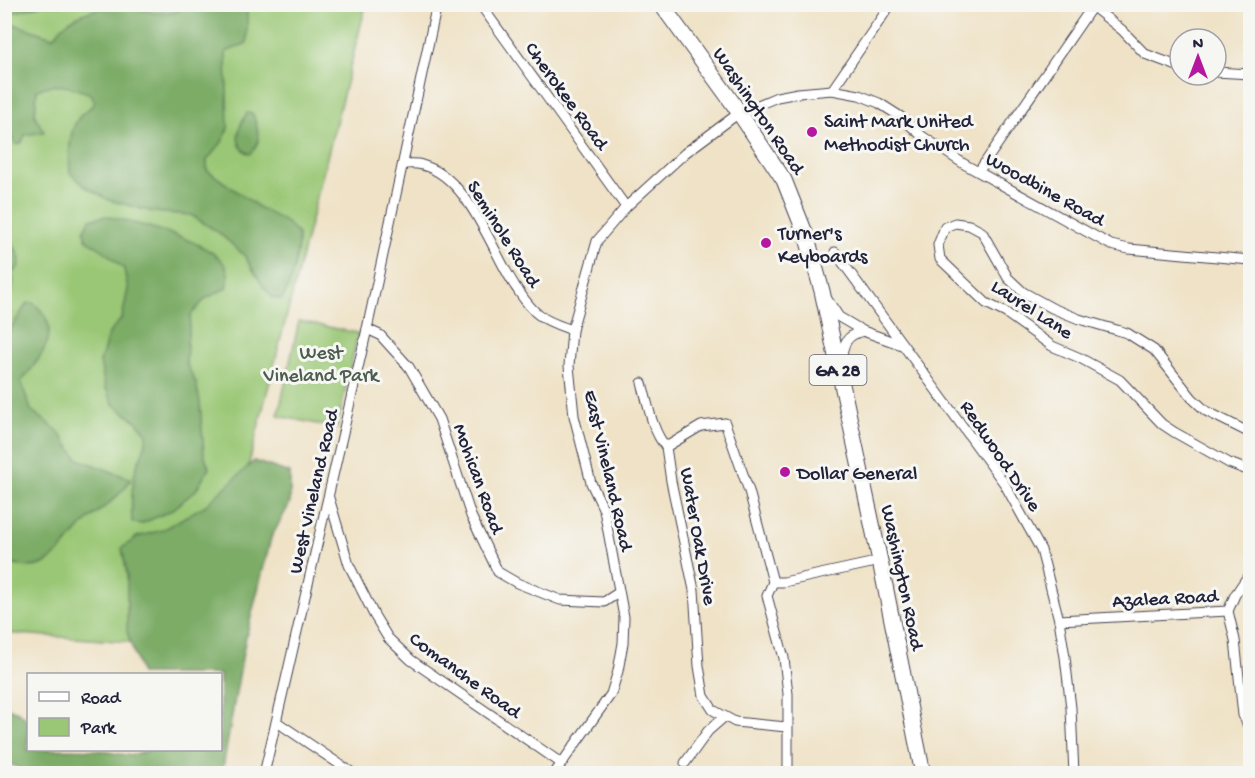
<svg xmlns="http://www.w3.org/2000/svg" width="1255" height="778" viewBox="0 0 1255 778" font-family="'Gochi Hand',sans-serif">
  <style>
    .green { fill: #9ac775; stroke: #5e7458; stroke-width: 1.5 }
    .forest { fill: #7bac66; stroke: #4e6750; stroke-width: 1.5 }
    .water { fill: #63bce1; stroke: #426f8e; stroke-width: 1.5 }
    .lines { fill: none; stroke-linecap: round; stroke-linejoin: round }
    .stream { stroke: #63bce1; stroke-width: 2 }
    .street-casing { stroke: #413f50; stroke-width: 11 }
    .primary-casing { stroke: #413f50; stroke-width: 17 }
    .street { stroke: #fff; stroke-width: 9 }
    .primary { stroke: #fff; stroke-width: 15 }
    .poi-dot { fill: #b5179e; stroke: #f6f6f2; stroke-width: 2 }
    .labels { text-anchor: middle; stroke-width: 6; stroke-linejoin: round; paint-order: stroke }
    .shield { fill: #f6f6f2; stroke: #626272; stroke-width: 1.5 }
    .shield-label { font-size: 18px; font-weight: bold; fill: #22223b }
    .street-label { font-size: 20px; fill: #22223b; stroke: #f6f6f2 }
    .poi-label { font-size: 20px; fill: #22223b; stroke: #f6f6f2; text-anchor: start }
    .park-label { font-size: 20px; fill: #4c5c4f; stroke: #f6f6f2 }
  </style>
  <rect width="100%" height="100%" fill="#f6f6f2"/>
  <filter id="ink" filterUnits="userSpaceOnUse"><feTurbulence type="fractalNoise" baseFrequency=".0167" numOctaves="2"/><feDisplacementMap in="SourceGraphic" scale="12" xChannelSelector="R" yChannelSelector="G"/><feConvolveMatrix kernelMatrix="1 2 1 2 8 2 1 2 1" color-interpolation-filters="sRGB"/></filter>
  <filter id="wash" filterUnits="userSpaceOnUse"><feTurbulence type="fractalNoise" baseFrequency=".008" numOctaves="4" result="noise"/><feDisplacementMap in="SourceGraphic" scale="24" xChannelSelector="R" yChannelSelector="G"/><feGaussianBlur stdDeviation="1.35" result="paint"/><feColorMatrix in="noise" values="0 0 0 0 0 0 0 0 0 0 0 0 0 0 0 0 0 1.4 0 .05"/><feComposite in="paint" operator="in"/></filter>
  <g filter="url(#wash)">
    <rect width="100%" height="100%" fill="#efe2c6"/>
    <g class="green">
      <polygon points="4,5 366,5 202,647 5,633"/>
      <polygon points="299,321 358,333 337,428 278,416"/>
    </g>
    <g class="forest">
      <polygon points="5,5 42,5 12,13"/>
      <path d="M128,5L154,13L175,12L189,5H247V43L226,52L228,128L222,142L207,160V170L260,208L286,222L298,234C299,251 292,286 282,299L273,298L263,286L244,255L218,232L191,215L153,212L109,200L86,187L70,173C69,156 68,133 78,119C82,112 89,111 95,102L91,94C73,87 56,81 37,90L35,116L44,132L25,135L21,144H15L5,127V21L52,37C59,34 59,28 65,24C83,10 106,6 128,5Z"/>
      <path d="M247,113L253,114C258,129 263,143 250,154C231,146 239,125 247,113Z"/>
      <path d="M107,216C133,223 226,242 228,274C229,278 227,284 226,288L205,299L191,315L187,342L186,363L196,383L200,402L204,454L209,468L196,490L172,510L141,524L132,522C131,506 132,487 135,472C139,456 146,453 147,434L136,421L114,405L105,387L100,362L109,333L122,318L128,289L124,269L104,251L86,239L84,231L90,219Z"/>
      <path d="M4,232C11,245 29,259 14,272L5,268Z"/>
      <path d="M5,270L13,277C14,288 12,293 5,301Z"/>
      <path d="M27,303H33C66,328 41,357 21,382L31,410L57,430L78,459L131,479C119,499 98,510 81,527C69,539 61,554 45,563C34,570 16,566 5,562V338Z"/>
      <path d="M254,461L290,473V503L271,538L245,641L222,773H24L19,768L5,761V707L18,712L28,720V750C50,750 72,748 94,750C115,751 127,761 148,750H220V674H141L127,632V575L122,548L137,537L162,530L206,505Z"/>
    </g>
    <path class="water" d="M139,5H177C163,11 153,10 139,5Z"/>
    <g class="lines">
      <polyline class="stream" points="4,761 17,774"/>
    </g>
  </g>
  <g filter="url(#ink)">
    <g class="lines">
      <defs>
        <g id="street">
          <polyline points="480,4 626,207"/>
          <polyline points="1093,7 1122,30 1145,54 1180,67"/>
          <polyline points="1216,72 1250,74"/>
          <polyline points="832,90 891,4"/>
          <path d="M403,164C409,164 416,163 422,165C469,177 491,250 515,286C522,296 529,308 539,315C548,322 561,326 572,330"/>
          <polyline points="979,171 1094,4"/>
          <polyline points="835,252 1004,483 1041,550 1059,620 1065,657 1071,708 1074,774"/>
          <polyline points="827,299 839,317 863,331 902,345"/>
          <polyline points="367,329 380,335 409,367 439,419 471,516 498,572 517,583 560,600 604,602 618,593"/>
          <path d="M842,362C842,345 846,335 863,331"/>
          <path d="M642,383C648,404 652,431 666,447"/>
          <polyline points="1250,433 1206,411 1192,398 1154,350 1127,333 1079,319 1052,308 1023,292 1008,278 982,232 969,225 955,223 945,227 938,245 940,259 986,303 1006,313 1052,346 1080,358 1120,380 1162,424 1174,432 1229,463 1250,471"/>
          <polyline points="329,498 349,565 374,615 388,638 411,660 561,763"/>
          <polyline points="773,582 749,491 725,423 701,426 666,447 671,481 694,590 699,666 704,696 713,710 735,722 787,727"/>
          <polyline points="1228,611 1235,640 1243,715 1250,730"/>
          <polyline points="1059,620 1228,611 1235,595 1250,573"/>
          <polyline points="277,722 354,774"/>
          <polyline points="685,763 708,731 724,717"/>
          <polyline points="264,774 367,329 437,4"/>
          <polyline points="554,774 611,694 618,671 623,643 624,617 604,510 591,483 574,416 569,366 572,330 597,241 626,207 685,153 739,113 777,97 798,93 832,90 859,95 879,103 901,117 922,136 964,164 1111,245 1129,249 1250,260"/>
          <polyline points="788,774 788,694 784,658 767,596 773,582 784,582 880,561"/>
        </g>
        <polyline id="primary" points="661,4 732,102 784,180 807,238 822,291 880,561 923,774"/>
      </defs>
      <use href="#street" class="street-casing"/>
      <use href="#primary" class="primary-casing"/>
      <use href="#street" class="street"/>
      <use href="#primary" class="primary"/>
    </g>
  </g>
  <g class="poi-dot">
    <circle cx="812" cy="132" r="6"/>
    <circle cx="766" cy="243" r="6"/>
    <circle cx="785" cy="472" r="6"/>
  </g>
  <g class="labels">
    <rect class="shield" x="809.5" y="355" width="57" height="30" rx="4.5"/>
    <g class="shield-label">
      <text x="838" y="376">GA 28</text>
    </g>
    <g class="street-label">
      <text transform="translate(568 95) rotate(54)" y="7">Cherokee Road</text>
      <text transform="translate(760 110) rotate(56)" y="7">Washington Road</text>
      <text transform="translate(1046 188) rotate(29)" y="7">Woodbine Road</text>
      <text transform="translate(505 233) rotate(58)" y="7">Seminole Road</text>
      <text transform="translate(1033 308) rotate(33)" y="7">Laurel Lane</text>
      <text transform="translate(1002 455) rotate(56)" y="7">Redwood Drive</text>
      <text transform="translate(610 470) rotate(77)" y="7">East Vineland Road</text>
      <text transform="translate(480 478) rotate(70)" y="7">Mohican Road</text>
      <text transform="translate(312 491) rotate(-77)" y="7">West Vineland Road</text>
      <text transform="translate(700 536) rotate(80)" y="7">Water Oak Drive</text>
      <text transform="translate(904 577) rotate(78)" y="7">Washington Road</text>
      <text transform="translate(1165 597) rotate(-3)" y="7">Azalea Road</text>
      <text transform="translate(466 674) rotate(36)" y="7">Comanche Road</text>
    </g>
    <g class="poi-label">
      <text x="824" y="127">Saint Mark United<tspan x="824" dy="23">Methodist Church</tspan></text>
      <text x="778" y="239">Turner's<tspan x="778" dy="23">Keyboards</tspan></text>
      <text x="797" y="479">Dollar General</text>
    </g>
    <g class="park-label">
      <text x="321" y="358">West<tspan x="321" dy="23">Vineland Park</tspan></text>
    </g>
  </g>
  <rect width="1255" height="778" fill="none" stroke="#f6f6f2" stroke-width="24"/>
  <rect x="27" y="673" width="195" height="78" fill="#f6f6f2" stroke="#a1a1a9" stroke-width="1.5"/>
  <rect x="39" y="692" width="30" height="9" fill="#ffffff" stroke="#a1a1a9" stroke-width="1.5"/>
  <text x="81" y="703" font-size="18" fill="#22223b">Road</text>
  <rect x="39" y="718" width="30" height="18" fill="#9ac775" stroke="#a1a1a9" stroke-width="1.5"/>
  <text x="81" y="733" font-size="18" fill="#22223b">Park</text>
  <g transform="translate(1198 57)"><circle r="28" fill="#f6f6f2" stroke="#a1a1a9" stroke-width="1.5"/>
  <path d="M0-4.5L10 22L0 15L-10 22Z" fill="#b5179e"/>
  <text y="-9" font-size="16" font-weight="bold" text-anchor="middle" fill="#22223b">N</text>
  </g>
</svg>
